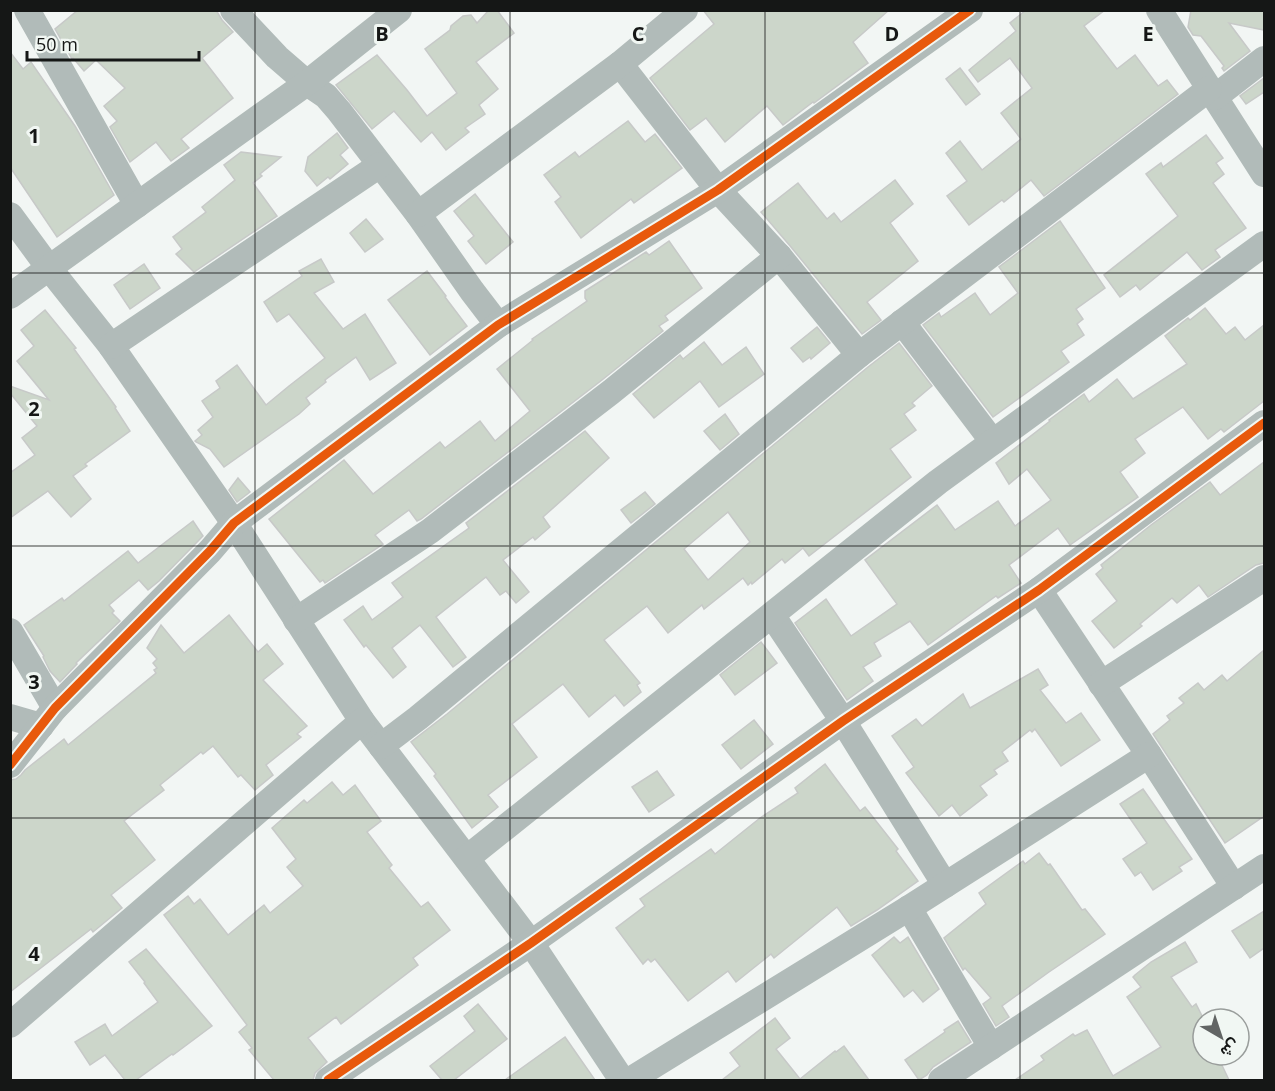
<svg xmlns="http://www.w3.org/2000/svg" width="1275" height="1091" viewBox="0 0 1275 1091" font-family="'Open Sans',Vazirmatn,sans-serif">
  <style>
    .building { fill: #ccd6ca; stroke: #c7c9c8; stroke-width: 1.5; fill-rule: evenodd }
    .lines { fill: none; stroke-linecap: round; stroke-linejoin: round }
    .minor { stroke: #b1bbb9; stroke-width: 26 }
    .cycleway-casing { stroke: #f1f7f3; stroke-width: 13 }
    .cycleway { stroke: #e8590c; stroke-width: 9 }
    .grid { fill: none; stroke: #151716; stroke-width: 1.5; stroke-opacity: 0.55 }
    .grid-label { font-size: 20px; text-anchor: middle; font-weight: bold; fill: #151716; stroke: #f1f7f3; stroke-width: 6; stroke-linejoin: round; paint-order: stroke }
  </style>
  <rect width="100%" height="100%" fill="#f2f6f4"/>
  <g class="building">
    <polygon points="78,10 216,10 222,20 233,32 202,58 233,98 181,139 189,148 171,161 156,142 130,162 110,127 117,121 104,106 125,88 96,60 84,71 73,58 72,59 55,29"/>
    <polygon points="489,10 497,10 514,33 476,62 498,89 479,105 485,114 465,128 469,132 446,150 432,132 421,142 394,111 372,129 336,85 377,55 407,90 427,116 457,93 425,49 450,30 451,26 463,16 471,15 477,23"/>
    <polygon points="703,10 889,10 853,42 868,63 814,103 813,102 783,125 767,106 725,142 706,118 690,130 650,78 714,24"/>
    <polygon points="1026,10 1105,10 1084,26 1117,69 1135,55 1158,86 1167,80 1178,94 1044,196 1031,180 1004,202 1002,200 969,225 947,196 967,181 946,153 960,141 982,170 1021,139 1001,113 1032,88 1010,58 978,82 969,70 1016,31 1010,23"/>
    <polygon points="1191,10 1264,10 1264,30 1229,23 1250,51 1224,71 1222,68 1224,66 1201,36 1193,35 1188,27"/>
    <polygon points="10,52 23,69 31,62 75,126 114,195 57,237 10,167"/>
    <polygon points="960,68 980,94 966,105 946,79"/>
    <polygon points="1264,78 1264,92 1246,104 1240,96"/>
    <polygon points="628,121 645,142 655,134 682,168 634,203 631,199 581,238 555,202 561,197 544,175 575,152 579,157"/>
    <polygon points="337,133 348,148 340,155 348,164 330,179 328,177 317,186 305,171 308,157"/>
    <polygon points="1206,135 1223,158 1216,163 1224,174 1213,183 1246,228 1215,250 1220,257 1202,270 1187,252 1140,290 1136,285 1120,297 1104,275 1178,216 1146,174 1161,163 1163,167"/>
    <polygon points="241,152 281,157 260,174 262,176 253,183 277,216 194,272 176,254 182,249 173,237 206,212 202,207 235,180 224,165"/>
    <polygon points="895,180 913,204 890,223 918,261 867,302 881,320 862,334 791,247 761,212 798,183 827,219 834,213 841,222"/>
    <polygon points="475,194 513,242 486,264 468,241 474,236 454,211"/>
    <polygon points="366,219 383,239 365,252 350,233"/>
    <polygon points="1060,221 1105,288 1076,309 1083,319 1077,324 1084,335 1061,351 1069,362 993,417 923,325 939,313 941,317 975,293 990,315 1018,293 999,267"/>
    <polygon points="669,241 702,288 665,316 668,320 659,326 663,331 602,380 421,519 417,521 409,510 375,535 383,544 325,583 323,580 320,582 269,519 344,460 373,494 440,442 445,448 480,421 495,441 530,411 497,369 533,340 532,339 587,301 585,298 585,291 646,252 649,255"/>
    <polygon points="321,259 334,282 314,293 343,329 365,314 396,363 370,380 356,357 325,380 326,382 306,398 310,404 299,414 224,467 210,449 196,442 195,441 202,435 198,430 213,417 202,401 220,388 216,381 237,365 266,405 289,386 325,358 289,314 277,322 264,302 302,276 299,271"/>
    <polygon points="144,264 160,288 130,309 114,285"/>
    <polygon points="427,271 446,296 445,297 467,326 430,355 388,300"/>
    <polygon points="1205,308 1226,334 1235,327 1245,340 1264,325 1264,401 1224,432 1221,429 1208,439 1183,407 1135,439 1145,453 1120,472 1138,497 1070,545 1058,528 1009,565 1021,583 998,598 996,596 928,645 910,621 874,643 881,656 863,667 873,681 847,700 795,623 826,599 851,636 897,604 865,560 937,505 955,530 998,501 1015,526 1051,500 1027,469 1009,484 996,463 1050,421 1049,420 1084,394 1089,402 1117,379 1133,399 1187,364 1165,336 1188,318 1190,320"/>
    <polygon points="45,310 76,348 74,349 116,407 115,408 130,431 85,464 87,466 73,476 91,499 71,517 48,491 10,518 10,473 35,455 22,438 37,426 10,393 10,386 49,400 17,361 34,346 21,330"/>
    <polygon points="817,327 830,343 811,359 810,357 803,362 791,348"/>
    <polygon points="704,342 722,365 746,347 764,374 719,407 700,381 654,418 633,394 680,355 683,359"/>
    <path d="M899,343L932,386L912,403L915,406L904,414L916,430L890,449L911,477L809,556L803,548L785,563L782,559L752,584L751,582L748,585L743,578L704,609L702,605L668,633L647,606L604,640L640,683L637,685L641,692L624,706L615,695L589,717L563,684L512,724L537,757L488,795L498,807L472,828L434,776L436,774L411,742L447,714L868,367ZM728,512L750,542L708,580L684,549Z"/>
    <polygon points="725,414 739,434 720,450 704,431"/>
    <polygon points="585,431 609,458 543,517 550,527 535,540 533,537 503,560 529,592 516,603 506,591 500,595 486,577 436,617 466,657 453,667 420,625 392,648 406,667 393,678 366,645 364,647 344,620 363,606 372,620 403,597 392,583 469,528 466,523"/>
    <polygon points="1264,462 1264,563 1256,565 1208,597 1199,585 1177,603 1172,598 1140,624 1142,626 1114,648 1092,621 1117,601 1096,574 1103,568 1101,565 1151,525 1210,482 1220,495"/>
    <polygon points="238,478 250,492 237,502 229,490"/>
    <polygon points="645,492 655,504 631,523 621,510"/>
    <polygon points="193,521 203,536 159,581 148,590 139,580 109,605 114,611 112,613 120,621 76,663 77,664 60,682 50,671 43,657 44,656 24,625 62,598 64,601 128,551 138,563"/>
    <polygon points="229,615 258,652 267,644 283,664 263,680 307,726 297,734 301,737 266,765 273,775 255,790 241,775 238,777 213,746 203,754 201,752 160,785 164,790 124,821 155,860 111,895 122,908 93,932 91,929 10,992 10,780 16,779 21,775 25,770 64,739 68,745 156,673 154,670 157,668 153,663 157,659 147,648 161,625 184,653"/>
    <polygon points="761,642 777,663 735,695 720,675"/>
    <polygon points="1264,650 1264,816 1225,843 1153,734 1170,720 1167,716 1184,703 1179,698 1198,683 1204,690 1222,675 1227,681"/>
    <polygon points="1038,669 1048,685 1040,690 1066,723 1081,713 1100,740 1061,766 1035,729 1032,732 1030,730 1002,752 1008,761 994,770 997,774 980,786 987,795 960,816 952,805 939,816 906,773 914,767 892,736 916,719 922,726 963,694 970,708"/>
    <polygon points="754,720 773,744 741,769 722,745"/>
    <polygon points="825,764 860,811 865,807 898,849 896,851 918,881 877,910 851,926 837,907 774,958 771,954 736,982 728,971 688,1001 655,959 651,962 648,959 643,964 616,928 645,906 640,899 711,849 715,854 760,818 798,793 795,788"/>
    <polygon points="657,771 674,795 649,812 632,787"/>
    <polygon points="332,782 343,795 355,785 381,821 367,832 392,865 389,868 421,907 428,902 450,930 413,958 418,965 341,1024 336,1017 308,1038 327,1062 315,1073 313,1080 274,1080 249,1050 252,1048 239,1032 247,1025 164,915 188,896 194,904 200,899 228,935 264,905 270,913 303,886 287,867 296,859 272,828 304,800 307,803"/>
    <polygon points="1143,789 1192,859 1179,867 1182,871 1153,890 1141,872 1135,876 1123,859 1147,843 1120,804"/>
    <polygon points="1039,853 1048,865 1050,864 1082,910 1085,909 1105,934 1049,972 1002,1006 1009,1017 996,1026 983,1004 991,998 965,968 963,970 944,938 986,904 979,893 1023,861 1025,864"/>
    <polygon points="1264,911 1264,948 1250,958 1232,931"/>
    <polygon points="894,937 900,943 908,937 939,989 923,1002 913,990 904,997 872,955"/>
    <polygon points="1185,942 1197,962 1171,977 1192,1007 1196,1004 1203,1018 1203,1055 1217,1055 1229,1080 1015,1080 1044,1060 1041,1056 1073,1034 1075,1036 1087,1030 1113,1076 1161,1047 1127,997 1141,987 1133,977 1135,975 1151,962"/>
    <polygon points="146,949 212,1026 173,1055 172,1054 136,1080 125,1080 105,1055 90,1065 75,1042 105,1024 112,1036 158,1002 144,983 145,982 129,962"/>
    <polygon points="478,1004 507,1039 454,1080 442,1080 430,1066 475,1031 464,1016"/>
    <polygon points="775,1018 790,1038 776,1049 800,1079 835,1051 836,1052 844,1046 869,1080 722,1080 740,1066 730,1053"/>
    <polygon points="958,1021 971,1042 933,1067 927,1075 919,1080 905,1060 945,1032 944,1030"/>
    <polygon points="565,1037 595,1080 505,1080"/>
  </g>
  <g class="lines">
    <g class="minor">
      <polyline points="27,10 137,205"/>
      <polyline points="233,10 277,57 307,83 326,96 339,111 418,214 472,291 498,325"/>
      <polyline points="1159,10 1264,174"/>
      <polyline points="620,64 718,190 779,256 859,355"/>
      <polyline points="1215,97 1264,59"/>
      <polyline points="418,214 620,64 685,10"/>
      <polyline points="10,215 49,268 111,346 234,523 362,721 531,943 622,1080"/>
      <polyline points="10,296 307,83 399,10"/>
      <polyline points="902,322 993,442"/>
      <polyline points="111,346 380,165"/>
      <polyline points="1039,590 1149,755 1234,887"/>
      <polyline points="772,615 843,721 945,885"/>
      <polyline points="296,620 430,531 611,392 779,256"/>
      <polyline points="10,631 55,708"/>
      <polyline points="1101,684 1264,578"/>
      <polyline points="10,717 41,726"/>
      <polyline points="381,746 418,718 859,355 1209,89"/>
      <polyline points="10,765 55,708 210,551 234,523 498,325 718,190 970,10"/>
      <polyline points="467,858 938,482 1264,244"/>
      <polyline points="909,908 991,1047"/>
      <polyline points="10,1025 362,721"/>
      <polyline points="328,1080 531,943 843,721 1039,590 1264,423"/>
      <polyline points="630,1080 909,908 1149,755"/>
      <polyline points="941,1080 1264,867"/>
    </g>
    <defs>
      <g id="cycleway">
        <polyline points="10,765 55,708 210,551 234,523 498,325 718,190 970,10"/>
        <polyline points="328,1080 531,943 843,721 1039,590 1264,423"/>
      </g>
    </defs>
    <use href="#cycleway" class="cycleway-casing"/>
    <use href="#cycleway" class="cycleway"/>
  </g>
  <path class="grid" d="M255,10V1080M510,10V1080M765,10V1080M1020,10V1080M10,273H1264M10,546H1264M10,818H1264"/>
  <g class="grid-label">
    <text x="382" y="41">B</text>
    <text x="638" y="41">C</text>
    <text x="892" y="41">D</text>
    <text x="1148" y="41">E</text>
    <text x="34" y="143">1</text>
    <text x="34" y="416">2</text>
    <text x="34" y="689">3</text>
    <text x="34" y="961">4</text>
  </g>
  <rect width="1275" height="1091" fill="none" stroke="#151716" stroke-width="24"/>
  <g transform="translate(1221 1037) rotate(141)"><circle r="28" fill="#f1f7f3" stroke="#999d9b" stroke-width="1.5"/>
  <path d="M0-4.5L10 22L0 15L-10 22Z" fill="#626564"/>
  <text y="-9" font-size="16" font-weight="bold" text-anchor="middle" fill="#151716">ش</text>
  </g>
  <path d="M27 51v9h172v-9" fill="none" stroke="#151716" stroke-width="3"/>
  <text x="36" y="51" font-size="18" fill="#151716" stroke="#f1f7f3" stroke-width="4.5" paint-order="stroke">50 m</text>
</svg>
